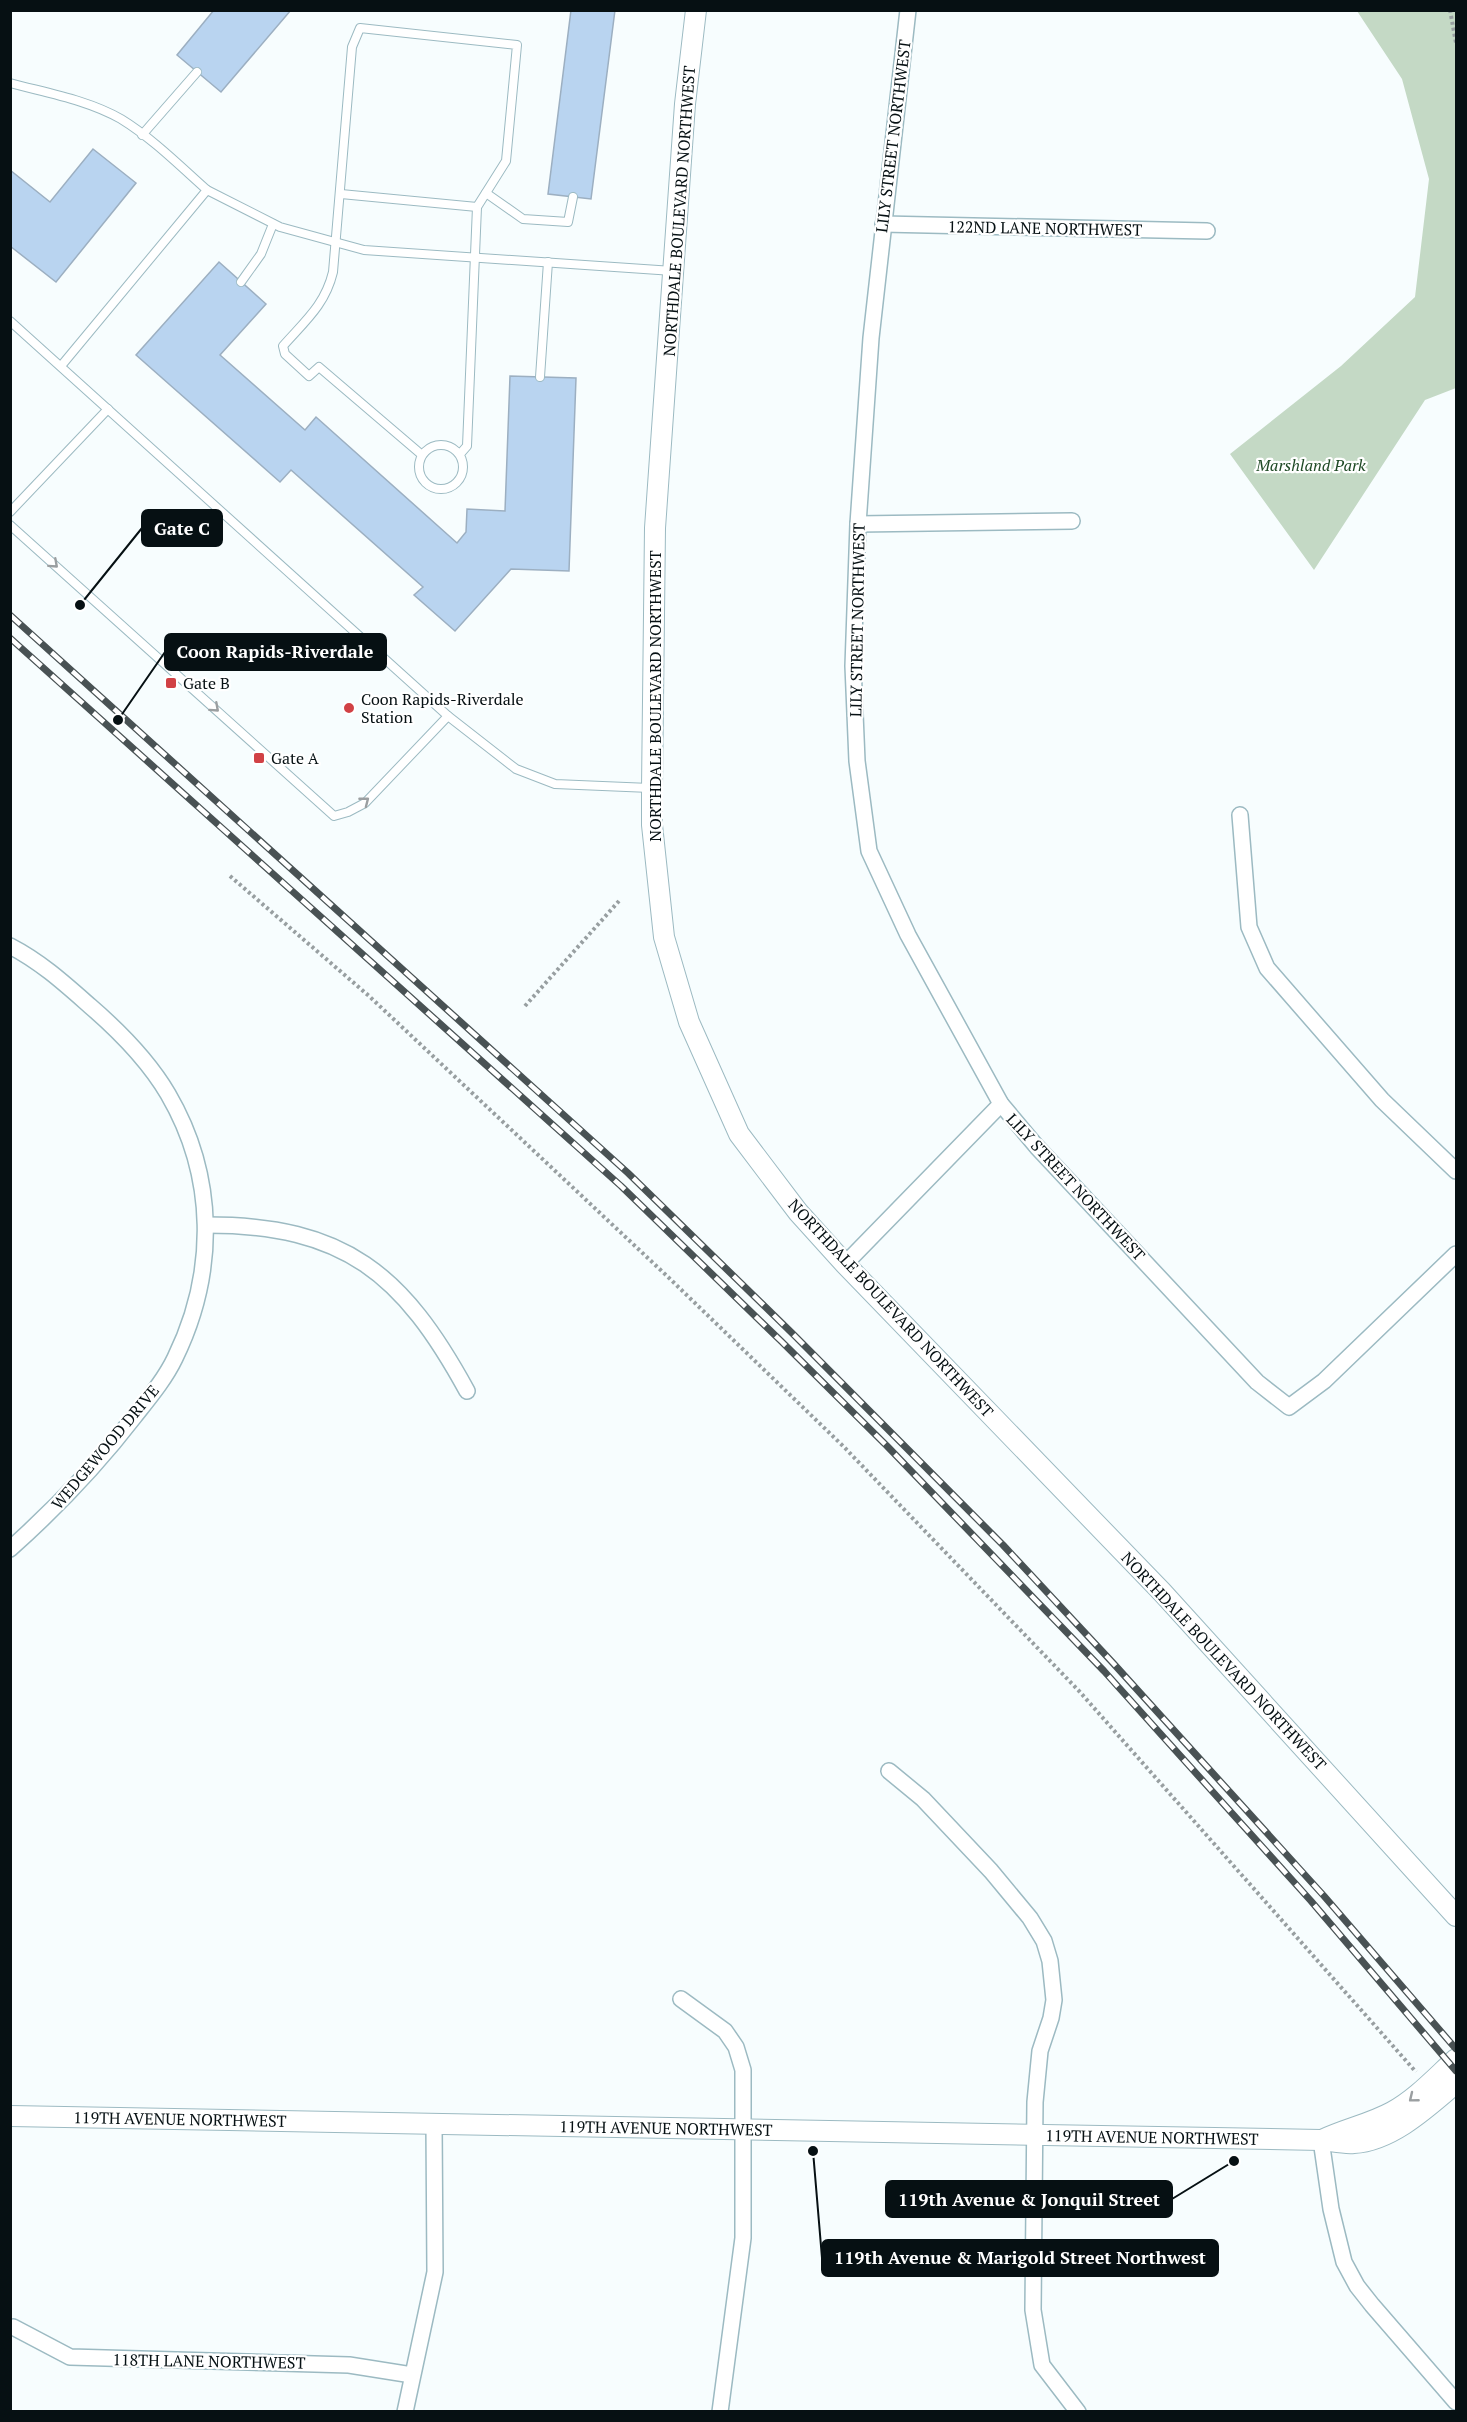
<svg xmlns="http://www.w3.org/2000/svg" width="1467" height="2422" viewBox="0 0 1467 2422" font-family="'PT Serif',serif">
  <style>
    .green { fill: #c4d9c5 }
    .building { fill: #b9d4f0; stroke: #9cafc1; stroke-width: 1.5 }
    .lines { fill: none; stroke-linecap: round; stroke-linejoin: round }
    .service-casing { stroke: #9cbac2; stroke-width: 10 }
    .minor-casing { stroke: #9cbac2; stroke-width: 18 }
    .tertiary-casing { stroke: #9cbac2; stroke-width: 22 }
    .path { stroke: #989fa1; stroke-width: 4; stroke-dasharray: 3 3; stroke-linecap: butt }
    .service { stroke: #fff; stroke-width: 8 }
    .minor { stroke: #fff; stroke-width: 15 }
    .tertiary { stroke: #fff; stroke-width: 20 }
    .rail-casing { stroke: #495254; stroke-width: 7 }
    .rail { stroke: #fff; stroke-width: 4.5; stroke-dasharray: 14; stroke-linecap: butt }
    .oneway { stroke: #9b9fa1 }
    .poi-dot { fill: #d14145; stroke: #fff; stroke-width: 2 }
    .labels { text-anchor: middle; stroke-width: 4.5; stroke-linejoin: round; paint-order: stroke }
    .street-label { font-size: 16px; fill: #061013; stroke: #fff }
    .park-label { font-size: 16px; font-style: italic; fill: #1e4924; stroke: #fff }
    .poi-label { font-size: 16px; fill: #061013; stroke: #fff; text-anchor: start }
    .leader { fill: none; stroke: #061013; stroke-width: 2 }
    .callout-dot { fill: #061013; stroke: #fff; stroke-width: 2 }
    .callout { fill: #061013; stroke: #061013; stroke-width: 2 }
    .callout-label { font-size: 18px; text-anchor: middle; font-weight: bold; fill: #fff }
  </style>
  <rect width="100%" height="100%" fill="#f7fdfe"/>
  <polygon class="green" points="1357,11 1456,11 1456,388 1425,400 1314,570 1230,454 1341,366 1415,297 1429,179 1402,79"/>
  <g class="building">
    <polygon points="214,10 291,10 221,92 177,55"/>
    <polygon points="571,10 615,10 591,199 548,194"/>
    <polygon points="93,149 136,183 56,282 10,246 10,170 50,202"/>
    <polygon points="219,262 266,304 220,355 305,430 316,417 457,543 466,532 467,509 505,511 510,376 576,378 569,571 511,569 455,631 414,595 423,587 291,470 280,482 136,355"/>
  </g>
  <g class="lines">
    <defs>
      <g id="service">
        <path d="M10,83C47,93 88,100 121,119C152,138 180,166 207,190L61,366"/>
        <polyline points="142,135 197,72"/>
        <polyline points="207,190 280,227 364,250 673,271"/>
        <polyline points="486,193 523,219 568,222 573,197"/>
        <polyline points="341,194 477,207"/>
        <polyline points="241,282 261,254 273,224"/>
        <polyline points="10,321 448,716 516,769 555,784 650,788"/>
        <polyline points="540,377 548,262"/>
        <circle cx="441" cy="467" r="22"/>
        <path d="M422,455L319,367L309,376L285,354L283,346C305,321 325,305 333,272L352,47L360,28L517,45L506,161L477,207L467,446L460,454"/>
        <polyline points="10,512 108,409"/>
        <polyline points="10,525 334,816 348,812 365,803 448,716"/>
      </g>
      <g id="minor">
        <polyline points="908,10 871,338 858,524 853,666 857,761 869,851 908,935 1001,1104 1037,1147 1257,1382 1289,1407 1324,1381 1456,1254"/>
        <polyline points="883,224 1207,231"/>
        <polyline points="858,524 1072,521"/>
        <polyline points="1240,815 1249,927 1267,968 1382,1100 1456,1171"/>
        <path d="M10,946C41,962 65,984 90,1006C119,1031 148,1060 168,1094C216,1176 217,1272 175,1358C165,1379 149,1398 134,1417C97,1465 56,1508 10,1549"/>
        <path d="M207,1225C345,1225 403,1274 467,1391"/>
        <polyline points="845,1264 1001,1104"/>
        <polyline points="889,1771 923,1799 991,1871 1030,1918 1044,1941 1050,1961 1054,2000 1051,2018 1040,2051 1035,2102 1033,2310 1042,2365 1078,2412"/>
        <polyline points="681,1999 725,2031 736,2047 743,2070 743,2238 720,2412"/>
        <polyline points="1321,2140 1331,2209 1344,2262 1357,2286 1372,2305 1456,2402"/>
        <polyline points="13,2327 70,2357 349,2365 412,2375"/>
        <polyline points="405,2412 435,2272 434,2124"/>
      </g>
      <g id="tertiary">
        <polyline points="696,10 685,104 655,528 652,788 652,825 664,937 689,1022 739,1134 798,1212 845,1264 1162,1592 1456,1916"/>
        <path d="M10,2116L1321,2140C1332,2141 1343,2144 1354,2143C1392,2141 1429,2106 1456,2083"/>
        <path d="M1322,2140C1345,2129 1370,2124 1392,2112C1416,2099 1436,2077 1456,2059"/>
      </g>
    </defs>
    <use href="#service" class="service-casing"/>
    <use href="#minor" class="minor-casing"/>
    <use href="#tertiary" class="tertiary-casing"/>
    <g class="path">
      <polyline points="1450,10 1456,43"/>
      <polyline points="230,876 369,996 667,1276 844,1447 1079,1691 1416,2072"/>
      <polyline points="525,1006 619,901"/>
    </g>
    <use href="#service" class="service"/>
    <use href="#minor" class="minor"/>
    <use href="#tertiary" class="tertiary"/>
    <defs>
      <g id="rail">
        <polyline points="10,615 628,1173 792,1333 1003,1545 1113,1663 1324,1896 1456,2049"/>
        <polyline points="10,638 621,1186 781,1341 887,1446 1104,1671 1311,1901 1456,2071"/>
      </g>
    </defs>
    <use href="#rail" class="rail-casing"/>
    <use href="#rail" class="rail"/>
  </g>
  <defs><path id="oneway-chevron" d="M-2-3.5L2.5 0L-2 3.5" fill="none" stroke-width="1.6" stroke-linecap="round" stroke-linejoin="round" transform="scale(1.5)"/></defs>
  <g class="oneway">
    <use href="#oneway-chevron" transform="translate(54 564) rotate(42)"/>
    <use href="#oneway-chevron" transform="translate(215 708) rotate(42)"/>
    <use href="#oneway-chevron" transform="translate(365 801) rotate(-38)"/>
    <use href="#oneway-chevron" transform="translate(1413 2098) rotate(141)"/>
  </g>
  <g class="poi-dot">
    <rect x="165" y="677" width="12" height="12" rx="3"/>
    <circle cx="349" cy="708" r="6"/>
    <rect x="253" y="752" width="12" height="12" rx="3"/>
  </g>
  <g class="labels">
    <g class="street-label">
      <text transform="translate(893 136) rotate(-83)" y="6">LILY STREET NORTHWEST</text>
      <text transform="translate(679 211) rotate(-86)" y="6">NORTHDALE BOULEVARD NORTHWEST</text>
      <text transform="translate(1045 228) rotate(1)" y="6">122ND LANE NORTHWEST</text>
      <text transform="translate(857 620) rotate(-89)" y="6">LILY STREET NORTHWEST</text>
      <text transform="translate(655 696) rotate(-90)" y="6">NORTHDALE BOULEVARD NORTHWEST</text>
      <text transform="translate(1076 1187) rotate(47)" y="6">LILY STREET NORTHWEST</text>
      <text transform="translate(891 1308) rotate(47)" y="6">NORTHDALE BOULEVARD NORTHWEST</text>
      <text transform="translate(105 1447) rotate(-50)" y="6">WEDGEWOOD DRIVE</text>
      <text transform="translate(1224 1661) rotate(47)" y="6">NORTHDALE BOULEVARD NORTHWEST</text>
      <text transform="translate(180 2119) rotate(1)" y="6">119TH AVENUE NORTHWEST</text>
      <text transform="translate(666 2128) rotate(1)" y="6">119TH AVENUE NORTHWEST</text>
      <text transform="translate(1152 2137) rotate(1)" y="6">119TH AVENUE NORTHWEST</text>
      <text transform="translate(209 2361) rotate(1)" y="6">118TH LANE NORTHWEST</text>
    </g>
    <g class="park-label">
      <text x="1311" y="471">Marshland Park</text>
    </g>
    <g class="poi-label">
      <text x="183" y="689">Gate B</text>
      <text x="361" y="705">Coon Rapids-Riverdale<tspan x="361" dy="18">Station</tspan></text>
      <text x="271" y="764">Gate A</text>
    </g>
  </g>
  <path class="leader" d="M80 605L142 528M118 720L165 652M1234 2161L1172 2199M813 2151L822 2258"/>
  <g class="callout-dot">
    <circle cx="80" cy="605" r="6"/>
    <circle cx="118" cy="720" r="6"/>
    <circle cx="1234" cy="2161" r="6"/>
    <circle cx="813" cy="2151" r="6"/>
  </g>
  <g class="callout">
    <rect x="142" y="510" width="80" height="36" rx="6"/>
    <rect x="165" y="634" width="221" height="36" rx="6"/>
    <rect x="886" y="2181" width="286" height="36" rx="6"/>
    <rect x="822" y="2240" width="396" height="36" rx="6"/>
  </g>
  <g class="callout-label">
    <text x="182" y="535">Gate C</text>
    <text x="275" y="658">Coon Rapids-Riverdale</text>
    <text x="1029" y="2206">119th Avenue &amp; Jonquil Street</text>
    <text x="1020" y="2264">119th Avenue &amp; Marigold Street Northwest</text>
  </g>
  <rect width="1467" height="2422" fill="none" stroke="#061013" stroke-width="24"/>
</svg>
